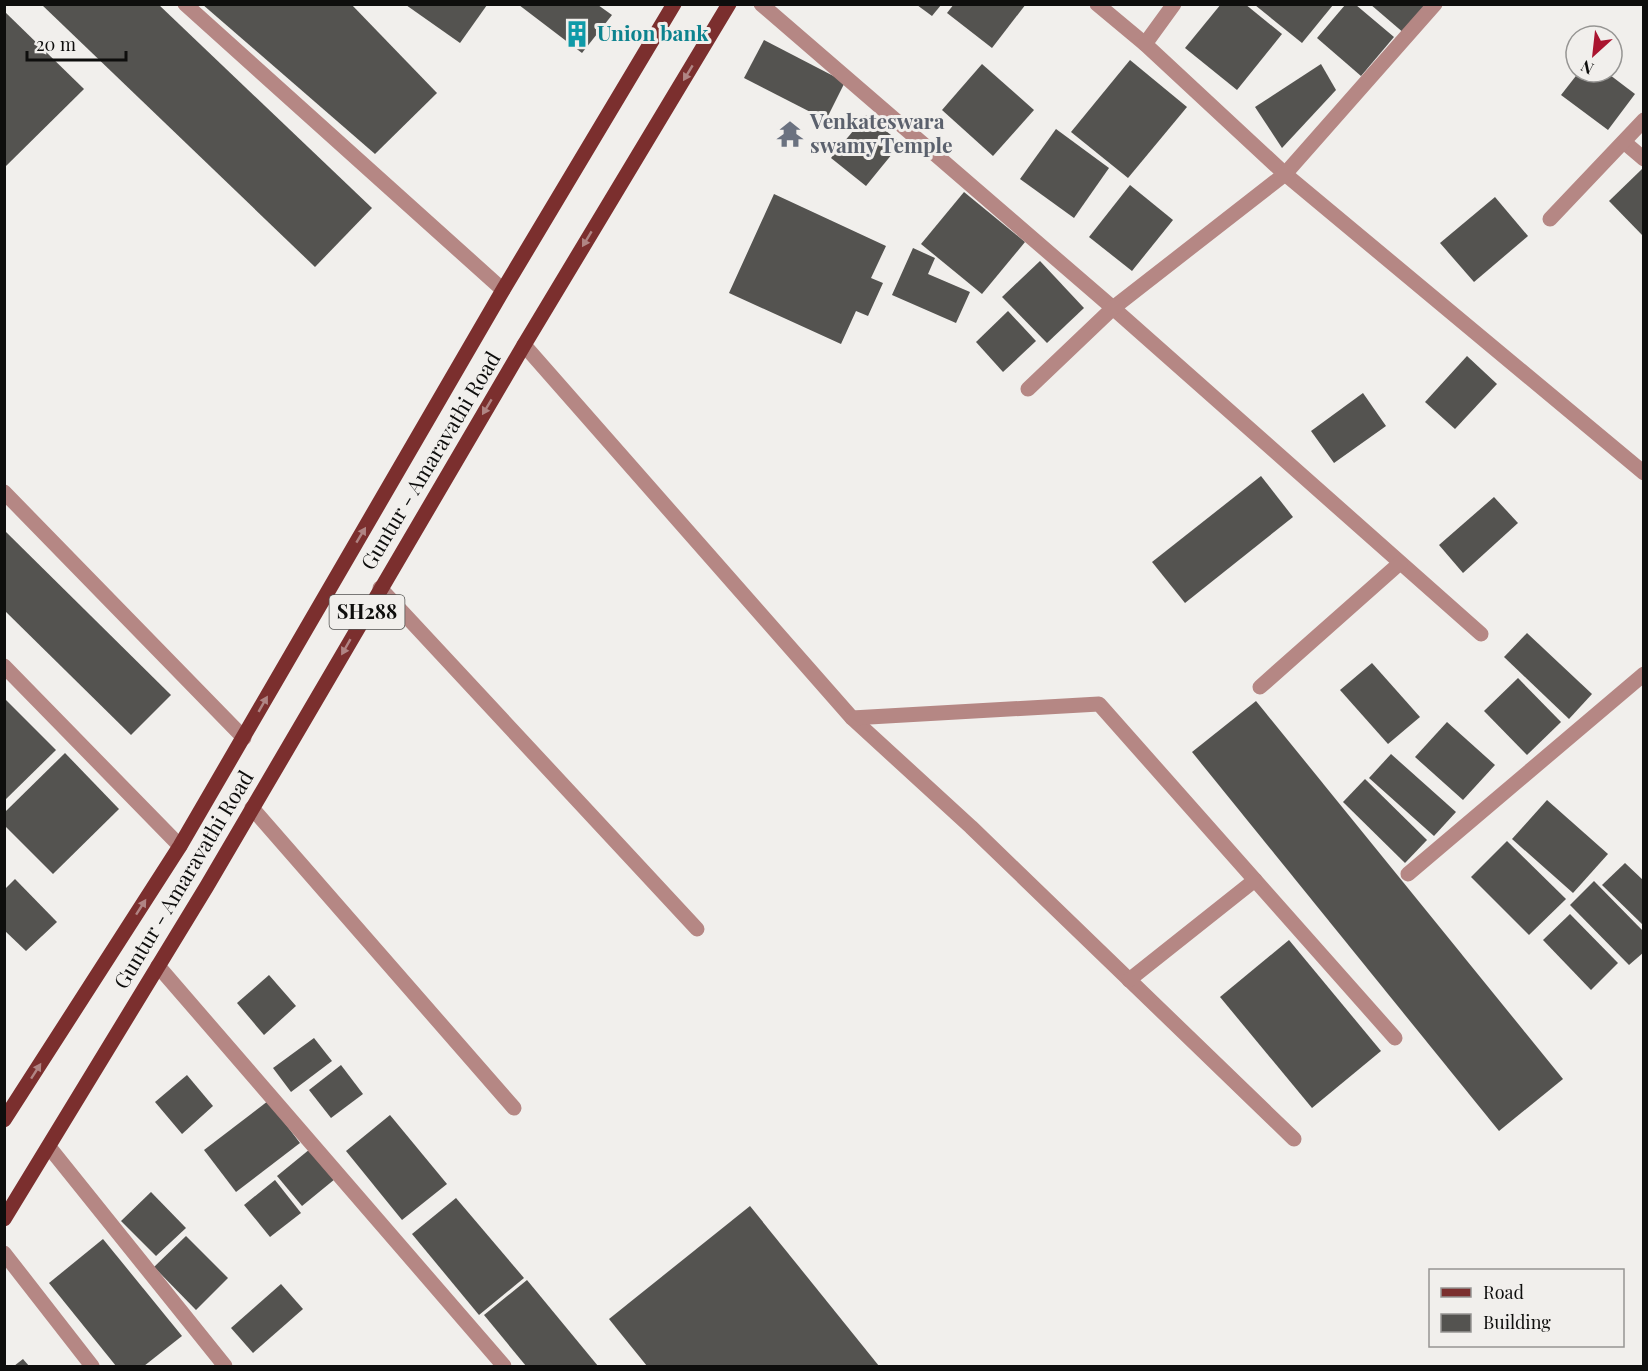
<svg xmlns="http://www.w3.org/2000/svg" width="1648" height="1371" viewBox="0 0 1648 1371" font-family="'Playfair Display',serif">
  <style>
    .building { fill: #545350 }
    .lines { fill: none; stroke-linecap: round; stroke-linejoin: round }
    .minor { stroke: #b58784; stroke-width: 15 }
    .primary { stroke: #7b2f2e; stroke-width: 15 }
    .oneway { fill: #b08584 }
    .labels { text-anchor: middle; stroke-width: 6; stroke-linejoin: round; paint-order: stroke }
    .shield { fill: #f1efec; stroke: #525250; stroke-width: 1.5 }
    .shield-label { font-size: 20px; font-weight: bold; fill: #0e0e0d }
    .culture-label { font-size: 21px; font-weight: bold; fill: #0d838f; stroke: #f1efec; text-anchor: start }
    .worship-label { font-size: 21px; font-weight: bold; fill: #5b616d; stroke: #f1efec; text-anchor: start }
    .street-label { font-size: 21px; fill: #0e0e0d; stroke: #f1efec }
  </style>
  <rect width="100%" height="100%" fill="#f1efec"/>
  <g class="building">
    <polygon points="41,4 158,4 372,208 315,267"/>
    <polygon points="202,4 351,4 437,93 375,154"/>
    <polygon points="954,4 1026,4 992,48 947,13"/>
    <polygon points="1221,4 1245,4 1282,34 1237,90 1185,48"/>
    <polygon points="1370,4 1429,4 1405,34"/>
    <polygon points="406,5 487,5 460,43"/>
    <polygon points="519,5 598,5 612,15 582,53"/>
    <polygon points="917,5 941,5 932,16"/>
    <polygon points="1255,5 1333,5 1302,43"/>
    <polygon points="1345,5 1356,5 1394,37 1361,76 1317,38"/>
    <polygon points="4,11 84,89 4,168"/>
    <polygon points="764,40 845,82 826,120 744,78"/>
    <polygon points="1130,60 1187,107 1128,178 1071,132"/>
    <polygon points="982,64 1034,110 993,156 942,110"/>
    <polygon points="1321,64 1336,90 1282,148 1255,107"/>
    <polygon points="1579,72 1606,72 1635,94 1608,130 1561,95"/>
    <polygon points="866,115 901,143 866,186 831,158"/>
    <polygon points="1056,129 1109,168 1074,218 1020,179"/>
    <polygon points="1642,169 1644,170 1644,237 1609,201"/>
    <polygon points="1130,185 1173,220 1132,271 1089,237"/>
    <polygon points="964,192 1025,242 982,294 921,244"/>
    <polygon points="774,194 886,246 871,278 883,283 868,316 856,311 841,344 729,293"/>
    <polygon points="1495,197 1528,236 1474,282 1440,243"/>
    <polygon points="913,248 935,258 928,274 970,292 956,323 892,295"/>
    <polygon points="1040,261 1084,308 1047,343 1002,297"/>
    <polygon points="1008,311 1036,341 1003,372 976,342"/>
    <polygon points="1467,356 1497,384 1455,429 1425,402"/>
    <polygon points="1363,393 1386,426 1334,463 1311,431"/>
    <polygon points="1261,476 1293,517 1185,603 1152,562"/>
    <polygon points="1494,497 1518,523 1463,573 1439,545"/>
    <polygon points="4,530 171,695 131,735 4,610"/>
    <polygon points="1527,633 1592,694 1569,719 1504,657"/>
    <polygon points="1372,663 1420,717 1388,744 1340,690"/>
    <polygon points="1518,678 1561,722 1527,755 1484,711"/>
    <polygon points="4,698 56,750 4,801"/>
    <polygon points="1256,701 1563,1079 1499,1131 1192,752"/>
    <polygon points="1447,722 1495,765 1463,800 1415,757"/>
    <polygon points="65,753 119,809 53,874 4,825 4,813"/>
    <polygon points="1391,754 1456,812 1434,836 1369,778"/>
    <polygon points="1365,779 1427,840 1405,863 1343,802"/>
    <polygon points="1547,800 1608,854 1573,893 1512,839"/>
    <polygon points="1507,841 1566,899 1529,935 1471,877"/>
    <polygon points="1625,863 1644,881 1644,926 1602,885"/>
    <polygon points="15,879 57,922 26,951 4,930 4,890"/>
    <polygon points="1594,881 1644,932 1644,952 1629,965 1570,905"/>
    <polygon points="1570,914 1618,963 1591,990 1543,940"/>
    <polygon points="1289,940 1381,1051 1312,1108 1220,997"/>
    <polygon points="269,975 296,1006 264,1035 237,1003"/>
    <polygon points="314,1038 332,1061 291,1092 273,1068"/>
    <polygon points="341,1065 363,1094 331,1118 309,1090"/>
    <polygon points="187,1075 213,1106 182,1134 155,1102"/>
    <polygon points="268,1101 300,1143 236,1192 204,1150"/>
    <polygon points="390,1115 447,1184 402,1220 346,1151"/>
    <polygon points="310,1149 335,1179 302,1206 277,1176"/>
    <polygon points="275,1180 301,1213 270,1237 244,1205"/>
    <polygon points="151,1192 186,1228 156,1256 121,1221"/>
    <polygon points="456,1198 524,1278 479,1315 412,1234"/>
    <polygon points="750,1206 879,1366 647,1366 609,1319"/>
    <polygon points="186,1236 228,1278 196,1310 154,1267"/>
    <polygon points="103,1239 182,1336 144,1366 116,1366 49,1283"/>
    <polygon points="527,1280 598,1366 526,1366 484,1315"/>
    <polygon points="281,1284 303,1309 253,1353 231,1328"/>
    <polygon points="23,1359 29,1366 14,1366"/>
  </g>
  <g class="lines">
    <g class="minor">
      <polyline points="185,4 503,290"/>
      <polyline points="761,4 1113,308 1481,634"/>
      <polyline points="1097,4 1145,44 1285,174 1644,473"/>
      <polyline points="1145,44 1174,4"/>
      <polyline points="1624,142 1644,159"/>
      <polyline points="1550,219 1644,120"/>
      <polyline points="524,345 852,718 971,827 1294,1139"/>
      <polyline points="1028,389 1113,308 1285,174 1435,4"/>
      <polyline points="4,492 244,738"/>
      <polyline points="380,588 697,929"/>
      <polyline points="4,666 180,846"/>
      <polyline points="1260,687 1400,563"/>
      <polyline points="852,718 1099,704 1395,1038"/>
      <polyline points="252,808 514,1108"/>
      <polyline points="1408,874 1644,674"/>
      <polyline points="158,966 504,1366"/>
      <polyline points="1129,980 1255,880"/>
      <polyline points="49,1147 225,1366"/>
      <polyline points="4,1253 92,1366"/>
    </g>
    <g class="primary">
      <polyline points="4,1120 180,846 503,290 674,4"/>
      <polyline points="4,1219 207,886 524,345 729,4"/>
    </g>
  </g>
  <defs><path id="oneway-solid" d="M-6-.8H1V-3.2L6.5 0L1 3.2V.8H-6Z" transform="scale(1.5)"/></defs>
  <g class="oneway">
    <use href="#oneway-solid" transform="translate(688 73) rotate(121)"/>
    <use href="#oneway-solid" transform="translate(587 239) rotate(121)"/>
    <use href="#oneway-solid" transform="translate(487 407) rotate(121)"/>
    <use href="#oneway-solid" transform="translate(361 535) rotate(-59)"/>
    <use href="#oneway-solid" transform="translate(346 647) rotate(120)"/>
    <use href="#oneway-solid" transform="translate(263 704) rotate(-60)"/>
    <use href="#oneway-solid" transform="translate(141 907) rotate(-57)"/>
    <use href="#oneway-solid" transform="translate(36 1071) rotate(-57)"/>
  </g>
  <defs>
    <symbol id="building-bare" viewBox="-9 -9 18 18"><path d="M-4-6H4V6H1V3H-1V6H-4ZM-2.5-4.3h1.7v1.8h-1.7ZM.8-4.3h1.7v1.8H.8ZM-2.5-1h1.7V.8h-1.7ZM.8-1h1.7V.8H.8Z" fill="#0f9aa8" stroke="#f1efec" stroke-width="2.5" paint-order="stroke"/></symbol>
    <symbol id="temple-bare" viewBox="-9 -9 18 18"><path d="M0-6L5-2H3V0L6.5 2.5H4V6H1.5V3h-3V6H-4V2.5H-6.5L-3 0V-2H-5Z" fill="#6b7280" stroke="#f1efec" stroke-width="2.5" paint-order="stroke"/></symbol>
  </defs>
  <g fill-rule="evenodd">
    <use href="#building-bare" x="558" y="15" width="38" height="38"/>
    <use href="#temple-bare" x="771" y="115" width="38" height="38"/>
  </g>
  <g class="labels">
    <rect class="shield" x="329.5" y="595" width="75" height="34" rx="4.5"/>
    <g class="shield-label">
      <text x="367" y="619">SH288</text>
    </g>
    <g class="culture-label">
      <text x="597" y="41">Union bank</text>
    </g>
    <g class="worship-label">
      <text x="810" y="129">Venkateswara<tspan x="810" dy="24">swamy Temple</tspan></text>
    </g>
    <g class="street-label">
      <text transform="translate(431 461) rotate(-59)" y="7">Guntur - Amaravathi Road</text>
      <text transform="translate(184 880) rotate(-59)" y="7">Guntur - Amaravathi Road</text>
    </g>
  </g>
  <rect width="1648" height="1371" fill="none" stroke="#0e0e0d" stroke-width="12"/>
  <rect x="1429" y="1269" width="195" height="78" fill="#f1efec" stroke="#969593" stroke-width="1.5"/>
  <rect x="1441" y="1288" width="30" height="9" fill="#7b2f2e" stroke="#969593" stroke-width="1.5"/>
  <text x="1483" y="1299" font-size="18" fill="#0e0e0d">Road</text>
  <rect x="1441" y="1314" width="30" height="18" fill="#545350" stroke="#969593" stroke-width="1.5"/>
  <text x="1483" y="1329" font-size="18" fill="#0e0e0d">Building</text>
  <g transform="translate(1594 54) rotate(207)"><circle r="28" fill="#f1efec" stroke="#969593" stroke-width="1.5"/>
  <path d="M0-4.5L10 22L0 15L-10 22Z" fill="#aa142f"/>
  <text y="-9" font-size="16" font-weight="bold" text-anchor="middle" fill="#0e0e0d">N</text>
  </g>
  <path d="M27 51v9h99v-9" fill="none" stroke="#0e0e0d" stroke-width="3"/>
  <text x="36" y="51" font-size="18" fill="#0e0e0d" stroke="#f1efec" stroke-width="4.5" paint-order="stroke">20 m</text>
</svg>
